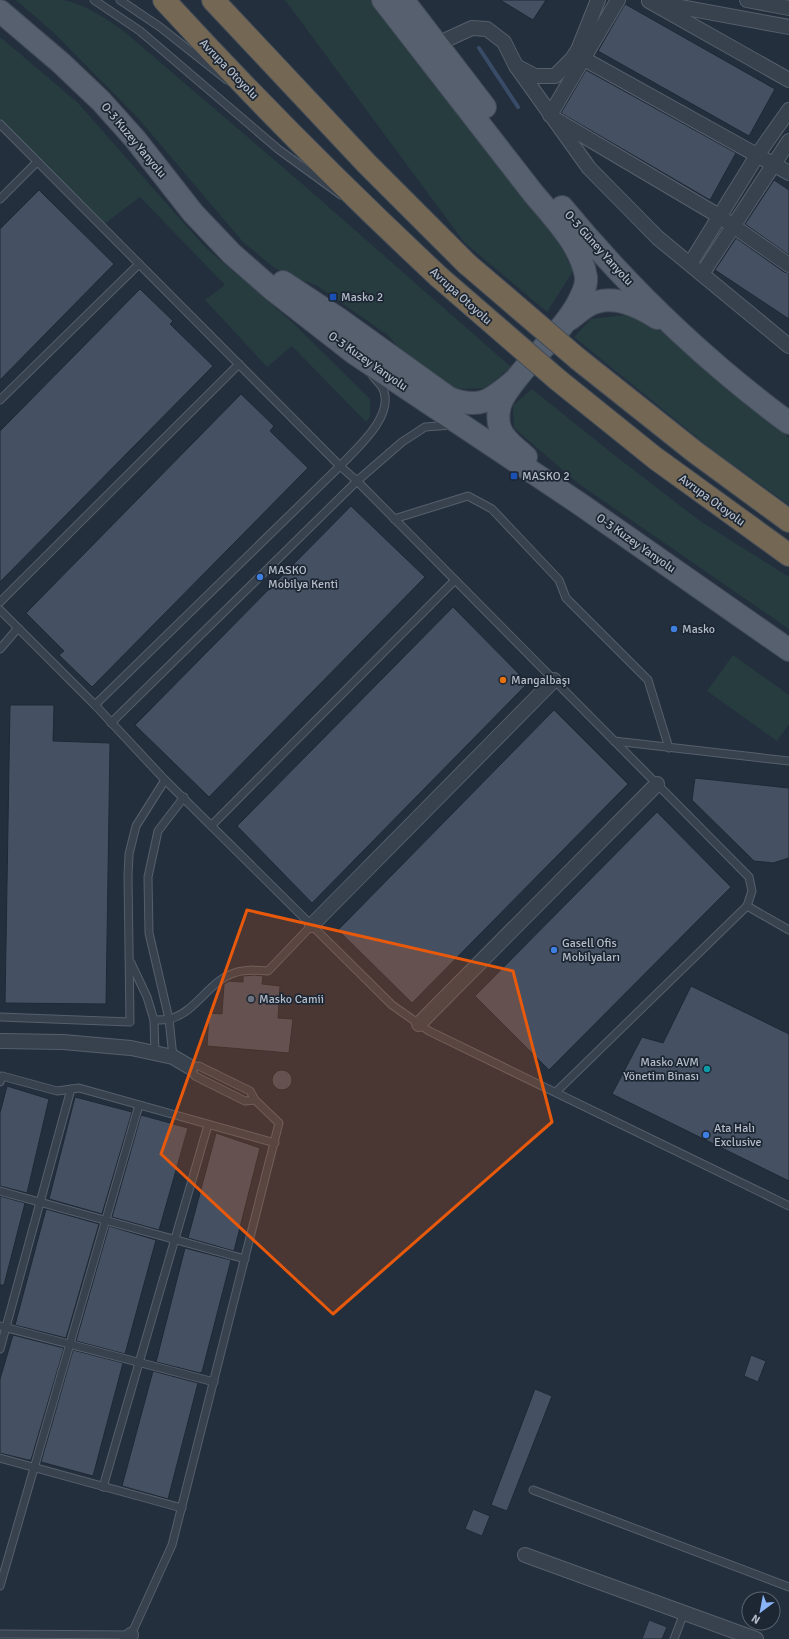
<svg xmlns="http://www.w3.org/2000/svg" width="789" height="1639" viewBox="0 0 789 1639" font-family="Signika,sans-serif">
  <style>
    .green { fill: #263c3f }
    .lines { fill: none; stroke-linecap: round; stroke-linejoin: round }
    .stream { stroke: #394c67; stroke-width: 4 }
    .building { fill: #455162; stroke: #1f2835 }
    .lane-casing { stroke: #565f6c; stroke-width: 9 }
    .street-casing { stroke: #565f6c; stroke-width: 16 }
    .primary-casing { stroke: #414a57; stroke-width: 24 }
    .highway-casing { stroke: #434c59; stroke-width: 24 }
    .lane { stroke: #38414e; stroke-width: 7 }
    .street { stroke: #38414e; stroke-width: 14 }
    .primary { stroke: #56606e; stroke-width: 22 }
    .highway { stroke: #746855; stroke-width: 22 }
    .highway-bridge-casing { stroke: #434c59; stroke-width: 24; stroke-linecap: butt }
    .highway-bridge { stroke: #746855; stroke-width: 22 }
    .marked { fill: #e8590c; fill-opacity: 0.2; stroke: #e8590c; stroke-width: 3; stroke-linejoin: round }
    .transit-dot { fill: #1a4fb4; stroke: #1d2633; stroke-width: 1.5 }
    .shop-dot { fill: #3f7fe0; stroke: #1d2633; stroke-width: 1.5 }
    .food-dot { fill: #e8710a; stroke: #1d2633; stroke-width: 1.5 }
    .worship-dot { fill: #6b7280; stroke: #1d2633; stroke-width: 1.5 }
    .culture-dot { fill: #0f9aa8; stroke: #1d2633; stroke-width: 1.5 }
    .labels { text-anchor: middle; stroke-width: 3.5; stroke-linejoin: round; paint-order: stroke }
    .street-label { font-size: 12px; fill: #b4bcc9; stroke: #1d2633 }
    .poi-label { font-size: 12px; fill: #b4bcc9; stroke: #1d2633; text-anchor: start }
  </style>
  <rect width="100%" height="100%" fill="#242f3e"/>
  <g class="green">
    <path d="M16,0C31,0 48,0 63,0C85,4 109,20 126,33L307,188L511,367L486,388L454,389L406,358L389,336L316,285L287,275L272,266L243,242L137,117L53,32Z"/>
    <polygon points="285,0 383,0 551,226 573,271 547,312 464,242"/>
    <polygon points="0,37 77,102 205,247 293,323 370,399 370,417 366,422 292,346 267,367 205,300 225,285 140,197 103,225 0,121"/>
    <polygon points="633,314 670,337 789,438 789,505 714,451 574,337 591,319"/>
    <polygon points="532,389 613,454 700,521 789,577 789,629 579,484 514,428 513,405"/>
    <polygon points="733,655 789,695 789,724 777,741 707,691"/>
  </g>
  <g class="lines">
    <polyline class="stream" points="479,48 518,107"/>
  </g>
  <g class="building">
    <polygon points="500,0 546,0 533,20"/>
    <polygon points="625,4 775,89 749,136 598,51"/>
    <polygon points="586,70 736,153 710,200 561,113"/>
    <polygon points="774,180 789,190 789,255 745,224"/>
    <polygon points="39,190 114,264 0,380 0,229"/>
    <polygon points="736,238 784,272 789,273 789,319 715,270"/>
    <polygon points="140,289 173,321 170,324 213,366 0,582 0,431"/>
    <polygon points="241,394 274,426 270,431 308,468 92,687 59,655 64,651 26,613"/>
    <polygon points="351,506 425,577 209,797 135,725"/>
    <polygon points="453,607 528,683 312,903 237,826"/>
    <polygon points="10,705 54,705 53,741 110,743 106,1004 5,1003"/>
    <polygon points="554,710 628,784 412,1003 338,930"/>
    <polygon points="695,778 789,788 789,858 773,863 754,861 692,800"/>
    <polygon points="657,812 731,887 549,1070 475,996"/>
    <polygon points="255,975 263,976 262,984 280,986 278,1018 293,1019 289,1053 207,1046 209,1013 222,1014 224,984 229,981 243,982 243,976"/>
    <polygon points="691,986 789,1034 789,1181 612,1094 642,1037 663,1043"/>
    <circle cx="282" cy="1080" r="10"/>
    <polygon points="7,1086 49,1099 27,1193 0,1186 0,1113"/>
    <polygon points="75,1097 132,1112 102,1214 49,1199"/>
    <polygon points="141,1115 188,1128 159,1230 112,1217"/>
    <polygon points="216,1133 260,1148 234,1251 188,1238"/>
    <polygon points="0,1196 25,1203 4,1285 0,1285"/>
    <polygon points="46,1209 99,1224 66,1338 15,1325"/>
    <polygon points="109,1226 156,1240 125,1354 76,1341"/>
    <polygon points="185,1248 231,1260 202,1372 200,1373 156,1362"/>
    <polygon points="13,1335 64,1348 31,1460 28,1460 0,1453 0,1379"/>
    <polygon points="73,1350 123,1363 93,1476 41,1462"/>
    <polygon points="751,1355 766,1361 758,1382 744,1376"/>
    <polygon points="153,1371 198,1383 168,1499 122,1486"/>
    <polygon points="535,1389 552,1396 507,1511 491,1505"/>
    <polygon points="473,1509 490,1516 482,1536 465,1529"/>
    <polygon points="649,1620 667,1627 662,1639 642,1639"/>
  </g>
  <g class="lines">
    <defs>
      <g id="lane">
        <polyline points="94,0 140,31 278,149 341,195"/>
        <polyline points="120,0 160,27 227,80"/>
        <polyline points="0,124 340,466 357,481 749,877 752,891 747,906 556,1092"/>
        <polyline points="0,199 37,162"/>
        <polyline points="0,400 139,264"/>
        <polyline points="394,519 468,496 492,509 559,580 566,598 648,680 669,748"/>
        <polyline points="0,602 239,364"/>
        <polyline points="0,610 95,705 165,780 392,1005 429,1031 789,1206"/>
        <polyline points="0,649 18,628"/>
        <path d="M95,705L340,466C357,448 397,414 382,387C379,383 375,379 372,375"/>
        <polyline points="111,723 357,481 402,442 425,427 452,425"/>
        <polyline points="614,741 789,761"/>
        <polyline points="212,825 455,580"/>
        <polyline points="747,906 789,930"/>
        <polyline points="131,963 147,997 154,1020 155,1053"/>
        <polyline points="0,1017 130,1022 128,876 129,854 136,826 165,780"/>
        <path d="M154,1020C159,1020 165,1020 170,1019C196,1012 209,981 234,973C245,969 257,970 268,971L312,925"/>
        <polyline points="173,1057 169,1019 149,933 148,877 158,831 184,797"/>
        <polyline points="0,1082 2,1076 57,1091 79,1088 275,1143"/>
        <polyline points="0,1191 245,1259"/>
        <polyline points="0,1326 214,1382"/>
        <polyline points="0,1349 71,1089"/>
        <polyline points="0,1458 182,1508"/>
        <polyline points="103,1487 208,1125"/>
        <polyline points="533,1490 789,1587"/>
        <polyline points="0,1586 139,1105"/>
        <polyline points="0,1634 131,1635 172,1545 279,1123 255,1100 250,1091 199,1066 190,1067 195,1076 245,1101 255,1100"/>
        <polyline points="674,1639 684,1613"/>
      </g>
      <g id="street">
        <polyline points="747,0 789,8"/>
        <polyline points="649,1 789,80"/>
        <polyline points="659,3 789,27"/>
        <polyline points="432,49 437,44 472,28 487,29 504,42 516,66 535,76 555,76 572,59 578,50 598,0"/>
        <polyline points="578,50 584,59 789,173"/>
        <polyline points="516,66 589,168 658,238 789,346"/>
        <polyline points="550,115 618,0"/>
        <polyline points="555,119 719,216 789,265"/>
        <polyline points="690,264 758,154 789,110"/>
        <polyline points="702,274 789,141"/>
        <polyline points="312,925 554,680"/>
        <polyline points="419,1024 657,784"/>
        <polyline points="0,1041 63,1042 131,1048 173,1057 190,1067"/>
        <polyline points="525,1555 756,1639"/>
        <polyline points="127,1639 131,1635"/>
      </g>
      <g id="primary">
        <path d="M383,0L533,193C553,217 581,245 586,277C587,288 580,299 575,308C555,341 522,365 503,398C498,407 497,419 500,428C504,441 517,448 526,457"/>
        <polyline points="403,0 485,107"/>
        <polyline points="0,11 61,63 101,101 135,139 193,213 232,254 272,289 354,353 580,504 789,650"/>
        <path d="M562,207C629,288 705,361 789,423"/>
        <path d="M283,282L339,319L449,398C481,410 491,400 515,380"/>
        <path d="M570,319C578,313 587,304 597,302C617,296 640,307 657,318"/>
      </g>
      <g id="highway">
        <path d="M164,0C252,96 344,188 439,277"/>
        <polyline points="213,0 366,163 467,264"/>
        <polyline points="578,359 695,452 789,521"/>
        <polyline points="558,380 655,458 789,555"/>
      </g>
    </defs>
    <use href="#lane" class="lane-casing"/>
    <use href="#street" class="street-casing"/>
    <use href="#primary" class="primary-casing"/>
    <use href="#highway" class="highway-casing"/>
    <use href="#lane" class="lane"/>
    <use href="#street" class="street"/>
    <use href="#primary" class="primary"/>
    <use href="#highway" class="highway"/>
    <defs>
      <g id="highway-bridge">
        <polyline points="467,264 578,359"/>
        <polyline points="439,277 558,380"/>
      </g>
    </defs>
    <use href="#highway-bridge" class="highway-bridge-casing"/>
    <use href="#highway-bridge" class="highway-bridge"/>
  </g>
  <path class="marked" d="M247,910L513,971L552,1122L333,1314L161,1154Z"/>
  <g class="transit-dot">
    <rect x="329" y="293" width="8" height="8" rx="2"/>
    <rect x="510" y="472" width="8" height="8" rx="2"/>
  </g>
  <g class="shop-dot">
    <circle cx="260" cy="577" r="4"/>
    <circle cx="674" cy="629" r="4"/>
    <circle cx="554" cy="950" r="4"/>
    <circle cx="706" cy="1135" r="4"/>
  </g>
  <circle class="food-dot" cx="503" cy="680" r="4"/>
  <circle class="worship-dot" cx="251" cy="999" r="4"/>
  <circle class="culture-dot" cx="707" cy="1069" r="4"/>
  <g class="labels">
    <g class="street-label">
      <text transform="translate(229 69) rotate(46)" y="4">Avrupa Otoyolu</text>
      <text transform="translate(134 140) rotate(50)" y="4">O-3 Kuzey Yanyolu</text>
      <text transform="translate(599 248) rotate(48)" y="4">O-3 Güney Yanyolu</text>
      <text transform="translate(461 296) rotate(42)" y="4">Avrupa Otoyolu</text>
      <text transform="translate(368 361) rotate(35)" y="4">O-3 Kuzey Yanyolu</text>
      <text transform="translate(712 500) rotate(36)" y="4">Avrupa Otoyolu</text>
      <text transform="translate(636 543) rotate(35)" y="4">O-3 Kuzey Yanyolu</text>
    </g>
    <g class="poi-label">
      <text x="341" y="301">Masko 2</text>
      <text x="522" y="480">MASKO 2</text>
      <text x="268" y="574">MASKO<tspan x="268" dy="14">Mobilya Kenti</tspan></text>
      <text x="682" y="633">Masko</text>
      <text x="511" y="684">Mangalbaşı</text>
      <text x="562" y="947">Gasell Ofis<tspan x="562" dy="14">Mobilyaları</tspan></text>
      <text x="259" y="1003">Masko Camii</text>
      <text x="699" y="1066" text-anchor="end">Masko AVM<tspan x="699" dy="14">Yönetim Binası</tspan></text>
      <text x="714" y="1132">Ata Halı<tspan x="714" dy="14">Exclusive</tspan></text>
    </g>
  </g>
  <g transform="translate(761 1611) rotate(212)"><circle r="19" fill="#1d2633" stroke="#59626f"/>
  <path d="M0-3L7 15L0 10L-7 15Z" fill="#8ab4f8"/>
  <text y="-6" font-size="11" font-weight="bold" text-anchor="middle" fill="#b4bcc9">N</text>
  </g>
</svg>
